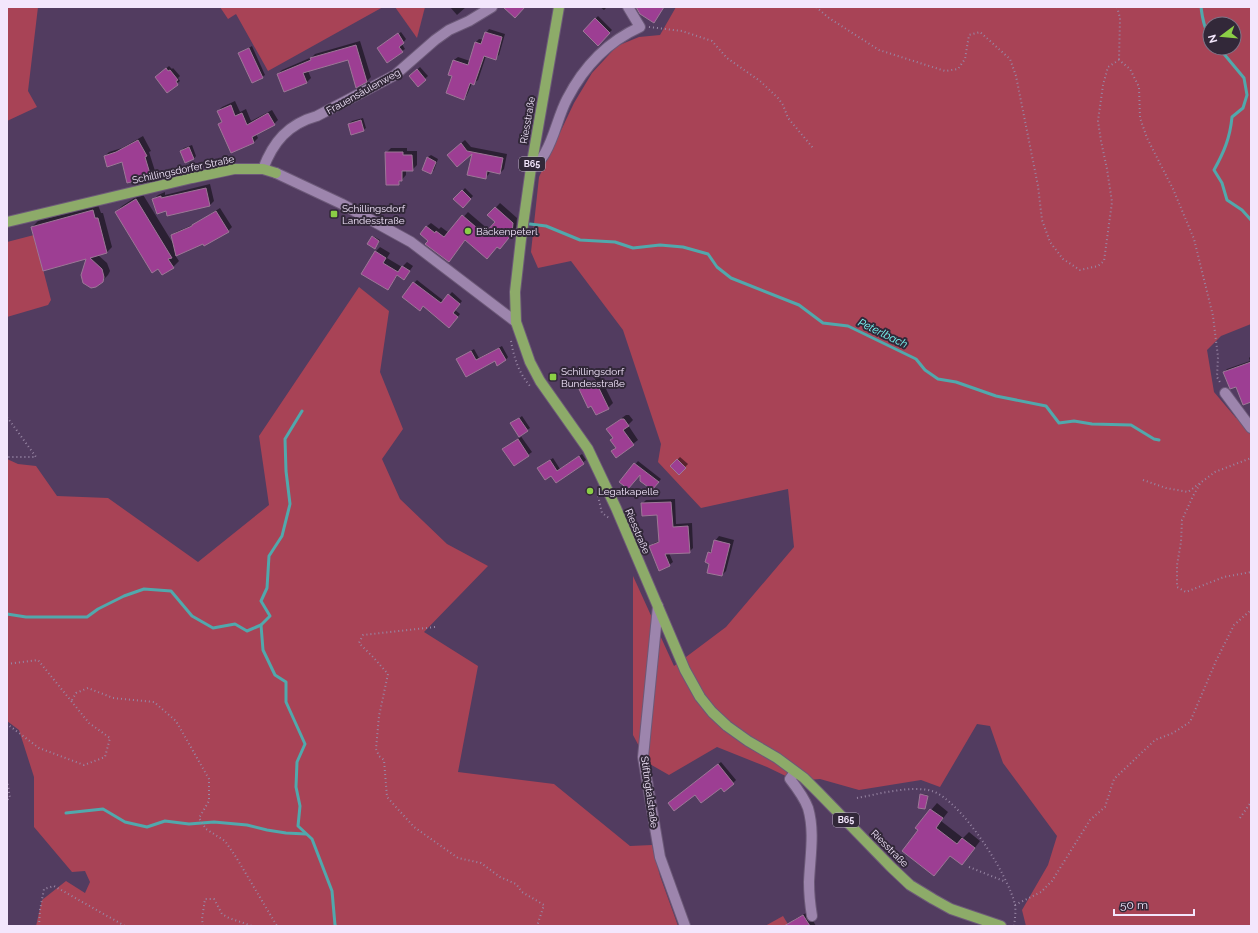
<svg xmlns="http://www.w3.org/2000/svg" width="1258" height="933" viewBox="0 0 1258 933" font-family="Raleway,sans-serif">
  <style>
    .green { fill: #a84356; fill-rule: evenodd }
    .shadow { fill: #0007 }
    .lines { fill: none; stroke-linecap: round; stroke-linejoin: round }
    .stream { stroke: #51a8ac; stroke-width: 3 }
    .building { fill: #9d3e93; stroke: #9d7797 }
    .minor-casing { stroke: #6c5978; stroke-width: 12 }
    .major-casing { stroke: #6c5978; stroke-width: 12 }
    .path { stroke: #9886a4; stroke-width: 2; stroke-dasharray: 1 3; stroke-linecap: butt }
    .minor { stroke: #9d85ad; stroke-width: 10 }
    .major { stroke: #8dab69; stroke-width: 10 }
    .poi-dot { fill: #8bce46; stroke: #322839; stroke-width: 1.5 }
    .labels { text-anchor: middle; stroke-width: 4; stroke-linejoin: round; paint-order: stroke }
    .shield { fill: #322839; stroke: #b9adc2; stroke-width: 1 }
    .shield-label { font-size: 9px; font-weight: bold; fill: #f3e6fc }
    .street-label { font-size: 10px; fill: #f3e6fc; stroke: #322839 }
    .poi-label { font-size: 10px; fill: #f3e6fc; stroke: #322839; text-anchor: start }
    .water-label { font-size: 11px; font-style: italic; fill: #79fcf7; stroke: #322839 }
  </style>
  <rect width="100%" height="100%" fill="#523c60"/>
  <g class="green">
    <polygon points="7,7 38,7 28,91 37,107 7,121"/>
    <polygon points="220,7 383,7 268,71 236,14 228,19"/>
    <polygon points="395,7 425,7 417,38"/>
    <path d="M676,7H1251V324L1221,336L1207,350L1214,392L1236,418L1251,420V926H1026L1022,910L1048,865L1057,836L1003,763L990,726L977,724L940,787L921,780L859,790L820,779L796,781L767,767L717,747L669,775L648,763L633,735V576L674,666L726,627L794,547L788,489L701,508L658,462L661,444L623,330L571,261L538,268L531,252L539,177L574,103L592,73L617,46L639,37L660,35ZM1210,24H1234V48H1210Z"/>
    <polygon points="34,235 51,300 48,305 7,317 7,242"/>
    <polygon points="359,287 389,311 380,372 403,429 382,459 400,499 447,544 488,566 424,632 478,666 458,772 554,784 630,846 652,845 660,876 678,926 36,926 42,900 66,881 85,893 90,882 85,871 72,872 34,827 34,777 19,730 7,721 7,459 18,464 36,466 57,496 108,498 198,562 269,505 259,436"/>
    <polygon points="783,916 789,926 765,926"/>
  </g>
  <g class="shadow">
    <polygon points="450,7 466,7 457,15"/>
    <polygon points="600,7 607,7 604,10"/>
    <polygon points="598,16 612,30 598,44 584,31"/>
    <polygon points="489,29 505,34 499,55 495,58 486,56 478,80 474,83 472,83 467,95 464,99 453,76 449,74 454,60 458,57 470,61 476,42 479,39 484,40 486,33"/>
    <polygon points="401,32 406,39 402,44 405,49 402,51 380,47"/>
    <polygon points="360,41 371,77 367,81 356,86 348,59 308,71 311,78 307,82 285,91 278,74 282,70 312,57 315,54"/>
    <polygon points="252,46 265,75 262,77 239,54"/>
    <polygon points="169,66 172,69 173,68 180,76 178,78 180,81 167,92 156,77"/>
    <polygon points="420,67 428,76 418,85 410,76"/>
    <polygon points="235,101 240,112 246,109 251,121 272,110 278,120 274,124 256,134 258,138 254,142 231,151 219,124 222,121 218,111 222,107"/>
    <polygon points="363,118 366,128 363,130 349,124 352,121"/>
    <polygon points="143,136 151,151 149,152 155,171 150,176 122,161 105,156 109,152 122,148"/>
    <polygon points="465,140 471,147 507,154 504,169 500,173 490,171 489,174 485,178 468,175 473,152 457,165 452,151"/>
    <polygon points="192,145 196,156 194,159 181,151 184,148"/>
    <polygon points="391,148 407,148 407,151 417,151 417,165 412,170 406,170 406,175 398,184 386,153"/>
    <polygon points="431,155 438,159 434,170 431,172 423,169 428,157"/>
    <polygon points="210,184 214,201 210,205 166,210 154,199 158,195 165,192 165,195"/>
    <polygon points="465,188 473,196 463,207 455,199"/>
    <polygon points="142,193 174,245 172,236 176,232 195,224 220,208 232,227 228,231 175,255 179,261 173,267 116,212 122,206"/>
    <polygon points="500,203 517,218 516,228 504,243 498,246 466,239 453,256 429,240 426,227 431,223 439,229 441,227 449,233 468,212 489,230 496,222 489,215"/>
    <polygon points="98,205 101,213 103,213 112,247 107,252 98,255 107,263 110,271 108,275 102,281 88,258 32,227 38,221"/>
    <polygon points="373,236 380,240 376,246 372,237"/>
    <polygon points="380,247 390,253 387,258 402,267 407,262 413,266 404,279 398,275 387,289 362,274 376,251"/>
    <polygon points="417,280 444,301 452,292 462,301 455,310 460,314 452,324 424,305 420,309 414,283"/>
    <polygon points="502,346 508,357 506,360 495,360 466,375 458,359 474,349 479,358"/>
    <polygon points="1251,356 1251,401 1224,372 1227,369 1250,361 1249,358"/>
    <polygon points="600,377 613,403 608,408 592,405 580,389 584,385"/>
    <polygon points="626,415 629,415 633,420 628,425 638,440 616,457 612,451 616,447 611,440 614,437 612,425"/>
    <polygon points="522,416 530,428 520,435 532,452 514,465 506,447 521,437 512,424"/>
    <polygon points="582,454 586,460 556,481 552,475 541,466 553,458 560,469"/>
    <polygon points="680,457 688,464 679,474 671,466"/>
    <polygon points="638,461 661,479 655,486 641,473 620,482"/>
    <polygon points="675,499 676,524 692,523 693,548 689,552 669,553 673,562 669,565 650,547 654,543 660,541 658,514 642,504 646,500"/>
    <polygon points="719,536 734,540 726,571 722,575 709,553 713,549 715,541"/>
    <polygon points="721,762 736,780 733,783 672,801"/>
    <polygon points="922,794 928,795 925,808 921,795"/>
    <polygon points="937,803 948,812 941,821 963,838 969,832 980,841 968,857 951,855 934,875 919,830 916,828"/>
    <polygon points="808,912 816,926 793,926 791,923 795,919"/>
  </g>
  <g class="lines">
    <g class="stream">
      <path d="M1201,7C1202,16 1204,29 1210,36"/>
      <path d="M1219,48L1244,78L1247,95L1243,108L1232,117C1230,138 1224,152 1214,170L1222,183L1227,200L1242,210L1251,220"/>
      <polyline points="530,224 546,226 580,240 615,242 633,248 660,245 683,247 708,254 717,267 731,278 799,305 823,323 848,326 916,359 925,370 938,379 956,382 996,396 1046,406 1059,423 1074,421 1092,424 1131,425 1154,439 1159,440"/>
      <polyline points="7,614 26,617 87,617 98,609 124,596 144,589 171,591 192,616 213,628 235,624 247,631 261,625 270,616 261,601 267,588 269,556 282,536 290,504 286,471 285,439 302,411"/>
      <polyline points="261,625 263,650 275,675 286,682 286,702 305,744 297,762 296,787 300,806 298,826 312,839 332,891 335,925 336,926"/>
      <polyline points="66,813 103,809 125,822 147,827 165,821 189,824 214,822 247,825 267,830 286,833 306,834"/>
    </g>
  </g>
  <g class="building">
    <polygon points="503,7 525,7 515,18"/>
    <polygon points="636,7 664,7 654,23 640,14"/>
    <polygon points="595,18 610,33 598,46 583,31"/>
    <polygon points="485,32 502,37 496,60 484,56 474,85 470,83 464,100 446,93 452,76 448,75 453,60 468,65 475,42 481,44"/>
    <polygon points="398,33 404,43 399,47 403,52 387,63 377,48"/>
    <polygon points="356,45 367,82 356,88 348,60 303,73 307,83 284,92 277,74 311,60 310,58"/>
    <polygon points="249,48 263,78 252,83 238,53"/>
    <polygon points="166,68 168,71 170,70 178,80 176,81 178,85 167,93 155,77"/>
    <polygon points="417,69 426,80 418,87 409,76"/>
    <polygon points="231,105 235,116 242,113 247,125 268,113 275,125 252,137 254,143 231,153 218,124 222,122 217,111"/>
    <polygon points="361,120 364,131 351,135 348,124"/>
    <polygon points="138,140 147,156 145,157 151,177 127,183 122,162 107,167 104,156 116,152"/>
    <polygon points="461,143 467,151 503,158 500,174 487,171 486,179 467,175 472,154 457,167 447,155"/>
    <polygon points="189,147 194,159 185,163 180,151"/>
    <polygon points="385,152 403,152 403,155 412,155 413,171 402,171 402,181 399,181 399,185 386,185"/>
    <polygon points="427,157 436,162 431,174 422,170"/>
    <polygon points="206,188 210,206 167,216 166,211 157,214 152,199 161,196 161,198"/>
    <polygon points="462,190 471,199 463,208 453,199"/>
    <polygon points="136,199 172,258 168,259 174,268 162,275 158,269 152,273 115,212"/>
    <polygon points="495,207 513,223 512,234 500,249 497,247 487,259 465,240 449,262 425,244 428,241 420,234 426,226 435,233 436,231 444,237 462,215 484,234 495,222 487,215"/>
    <polygon points="93,210 95,218 98,218 107,253 90,258 102,269 104,277 103,282 96,287 91,288 83,283 81,275 86,259 43,271 31,227"/>
    <polygon points="216,211 229,232 204,246 203,244 176,256 171,235 192,226 192,225"/>
    <polygon points="372,236 379,241 375,249 367,244"/>
    <polygon points="375,251 386,258 383,263 398,272 402,266 410,271 404,280 397,275 388,290 361,274"/>
    <polygon points="413,282 441,303 448,294 460,304 453,313 458,317 449,328 423,306 420,311 402,297"/>
    <polygon points="499,348 506,360 497,366 495,361 466,377 456,359 471,351 476,360"/>
    <polygon points="1251,362 1251,402 1243,405 1236,387 1230,389 1223,372"/>
    <polygon points="595,380 609,409 596,415 591,406 588,408 579,389"/>
    <polygon points="519,418 528,431 519,437 510,423"/>
    <polygon points="621,419 624,419 629,426 623,430 634,445 616,458 611,451 616,448 610,440 613,438 606,429"/>
    <polygon points="518,439 529,456 514,466 502,449"/>
    <polygon points="579,456 584,464 556,483 551,476 545,480 537,468 550,460 557,471"/>
    <polygon points="677,459 686,468 679,475 670,466"/>
    <polygon points="634,463 659,482 652,490 640,481 640,475 628,489 619,482"/>
    <polygon points="671,502 673,527 688,526 690,553 665,554 670,566 659,571 649,546 659,542 657,515 642,516 641,503"/>
    <polygon points="714,540 730,544 722,576 707,573 709,564 705,562 708,552 711,553"/>
    <polygon points="718,764 734,784 724,792 721,788 701,803 695,795 674,811 668,803"/>
    <polygon points="920,794 928,796 925,809 918,808"/>
    <polygon points="930,809 943,818 936,828 957,844 962,838 975,848 962,865 950,856 934,876 902,851 918,830 915,828"/>
    <polygon points="803,915 810,926 784,926"/>
  </g>
  <g class="lines">
    <defs>
      <g id="minor">
        <path d="M531,168C536,164 542,159 545,153C555,136 558,116 567,99C584,66 607,42 640,27L628,7"/>
        <path d="M263,169C273,142 288,124 317,116L395,75L435,40L449,30L469,21L492,7"/>
        <polyline points="276,173 342,204 411,242 516,322"/>
        <polyline points="1225,393 1251,428"/>
        <polyline points="658,606 643,757 660,857 685,926"/>
        <path d="M795,772L790,779C797,788 804,797 808,808C815,832 810,857 809,882C809,893 810,904 812,916"/>
      </g>
      <g id="major">
        <polyline points="559,7 531,168 521,239 515,292 516,322 530,362 540,381 588,449 616,508 685,670 700,697 712,712 727,726 748,741 777,758 804,778 819,793 891,867 910,885 933,899 951,909 1001,926"/>
        <polyline points="7,222 192,178 234,169 263,169 276,173"/>
      </g>
    </defs>
    <use href="#minor" class="minor-casing"/>
    <use href="#major" class="major-casing"/>
    <g class="path">
      <polyline points="816,7 829,18 879,50 945,71 958,69 965,59 969,35 980,32 1010,59 1016,76 1038,186 1042,220 1050,242 1063,259 1080,270 1098,266 1104,261 1112,202 1107,169 1101,141 1098,121 1103,85 1108,67 1119,60 1130,69 1139,87 1140,118 1147,138 1173,189 1194,239 1213,316 1218,357 1217,377 1221,384"/>
      <polyline points="1117,7 1120,18 1119,60"/>
      <polyline points="649,27 682,31 712,41 727,58 760,81 778,98 783,105 788,118 813,148"/>
      <path d="M511,341C514,358 519,374 531,387"/>
      <polyline points="7,417 36,457 7,457"/>
      <polyline points="1143,480 1166,488 1188,492 1215,472 1251,458"/>
      <polyline points="1200,484 1193,496 1182,520 1181,542 1177,565 1177,587 1186,592 1224,577 1251,572"/>
      <polyline points="598,496 602,513 609,518"/>
      <polyline points="435,627 363,635 359,643 374,658 388,674 379,716 376,749 379,756 384,760 387,797 414,827 458,858 481,863 500,877 516,884 522,892 544,905 537,926"/>
      <polyline points="7,664 38,660 89,723 110,738 105,757 84,765 39,748 7,724"/>
      <polyline points="72,700 76,693 88,688 113,698 154,702 176,721 209,779 209,801 199,818 206,829 225,841 236,857 277,926"/>
      <polyline points="7,780 10,798 7,800"/>
      <path d="M857,798C879,794 911,785 932,791C961,800 1009,876 1015,905C1016,911 1015,919 1014,926"/>
      <polyline points="1240,818 1251,802"/>
      <polyline points="969,867 1006,882"/>
      <polyline points="1015,905 1041,892 1052,881 1090,820 1105,807 1114,779 1155,740 1173,733 1190,722 1216,661 1234,625 1251,610"/>
      <polyline points="39,926 40,910 44,889 54,886 125,926"/>
      <polyline points="203,926 202,919 205,899 214,899 222,914 229,918 252,926"/>
    </g>
    <use href="#minor" class="minor"/>
    <use href="#major" class="major"/>
  </g>
  <g class="poi-dot">
    <rect x="330" y="210" width="8" height="8" rx="2"/>
    <circle cx="468" cy="231" r="4"/>
    <rect x="549" y="373" width="8" height="8" rx="2"/>
    <circle cx="590" cy="491" r="4"/>
  </g>
  <g class="labels">
    <g class="shield">
      <rect x="519" y="157" width="26" height="14" rx="3"/>
      <rect x="833" y="813" width="26" height="14" rx="3"/>
    </g>
    <g class="shield-label">
      <text x="532" y="167">B65</text>
      <text x="846" y="823">B65</text>
    </g>
    <g class="street-label">
      <text transform="translate(363 91) rotate(-29)" y="4">Frauensäulenweg</text>
      <text transform="translate(527 120) rotate(-80)" y="4">Riesstraße</text>
      <text transform="translate(183 169) rotate(-12)" y="4">Schillingsdorfer Straße</text>
      <text transform="translate(638 531) rotate(67)" y="4">Riesstraße</text>
      <text transform="translate(650 792) rotate(82)" y="4">Stiftingtalstraße</text>
      <text transform="translate(890 848) rotate(45)" y="4">Riesstraße</text>
    </g>
    <g class="poi-label">
      <text x="342" y="212">Schillingsdorf<tspan x="342" dy="12">Landesstraße</tspan></text>
      <text x="476" y="235">Bäckenpeterl</text>
      <text x="561" y="375">Schillingsdorf<tspan x="561" dy="12">Bundesstraße</tspan></text>
      <text x="598" y="495">Legatkapelle</text>
    </g>
    <g class="water-label">
      <text transform="translate(883 333) rotate(26)" y="4">Peterlbach</text>
    </g>
  </g>
  <rect width="1258" height="933" fill="none" stroke="#f3e6fc" stroke-width="16"/>
  <g transform="translate(1222 36) rotate(254)"><circle r="19" fill="#322839" stroke="#7f7487"/>
  <path d="M0-3L7 15L0 10L-7 15Z" fill="#8bce46"/>
  <text y="-6" font-size="11" font-weight="bold" text-anchor="middle" fill="#f3e6fc">N</text>
  </g>
  <path d="M1114 909v6h80v-6" fill="none" stroke="#f3e6fc" stroke-width="2"/>
  <text x="1120" y="909" font-size="12" fill="#f3e6fc" stroke="#322839" stroke-width="3" paint-order="stroke">50 m</text>
</svg>
